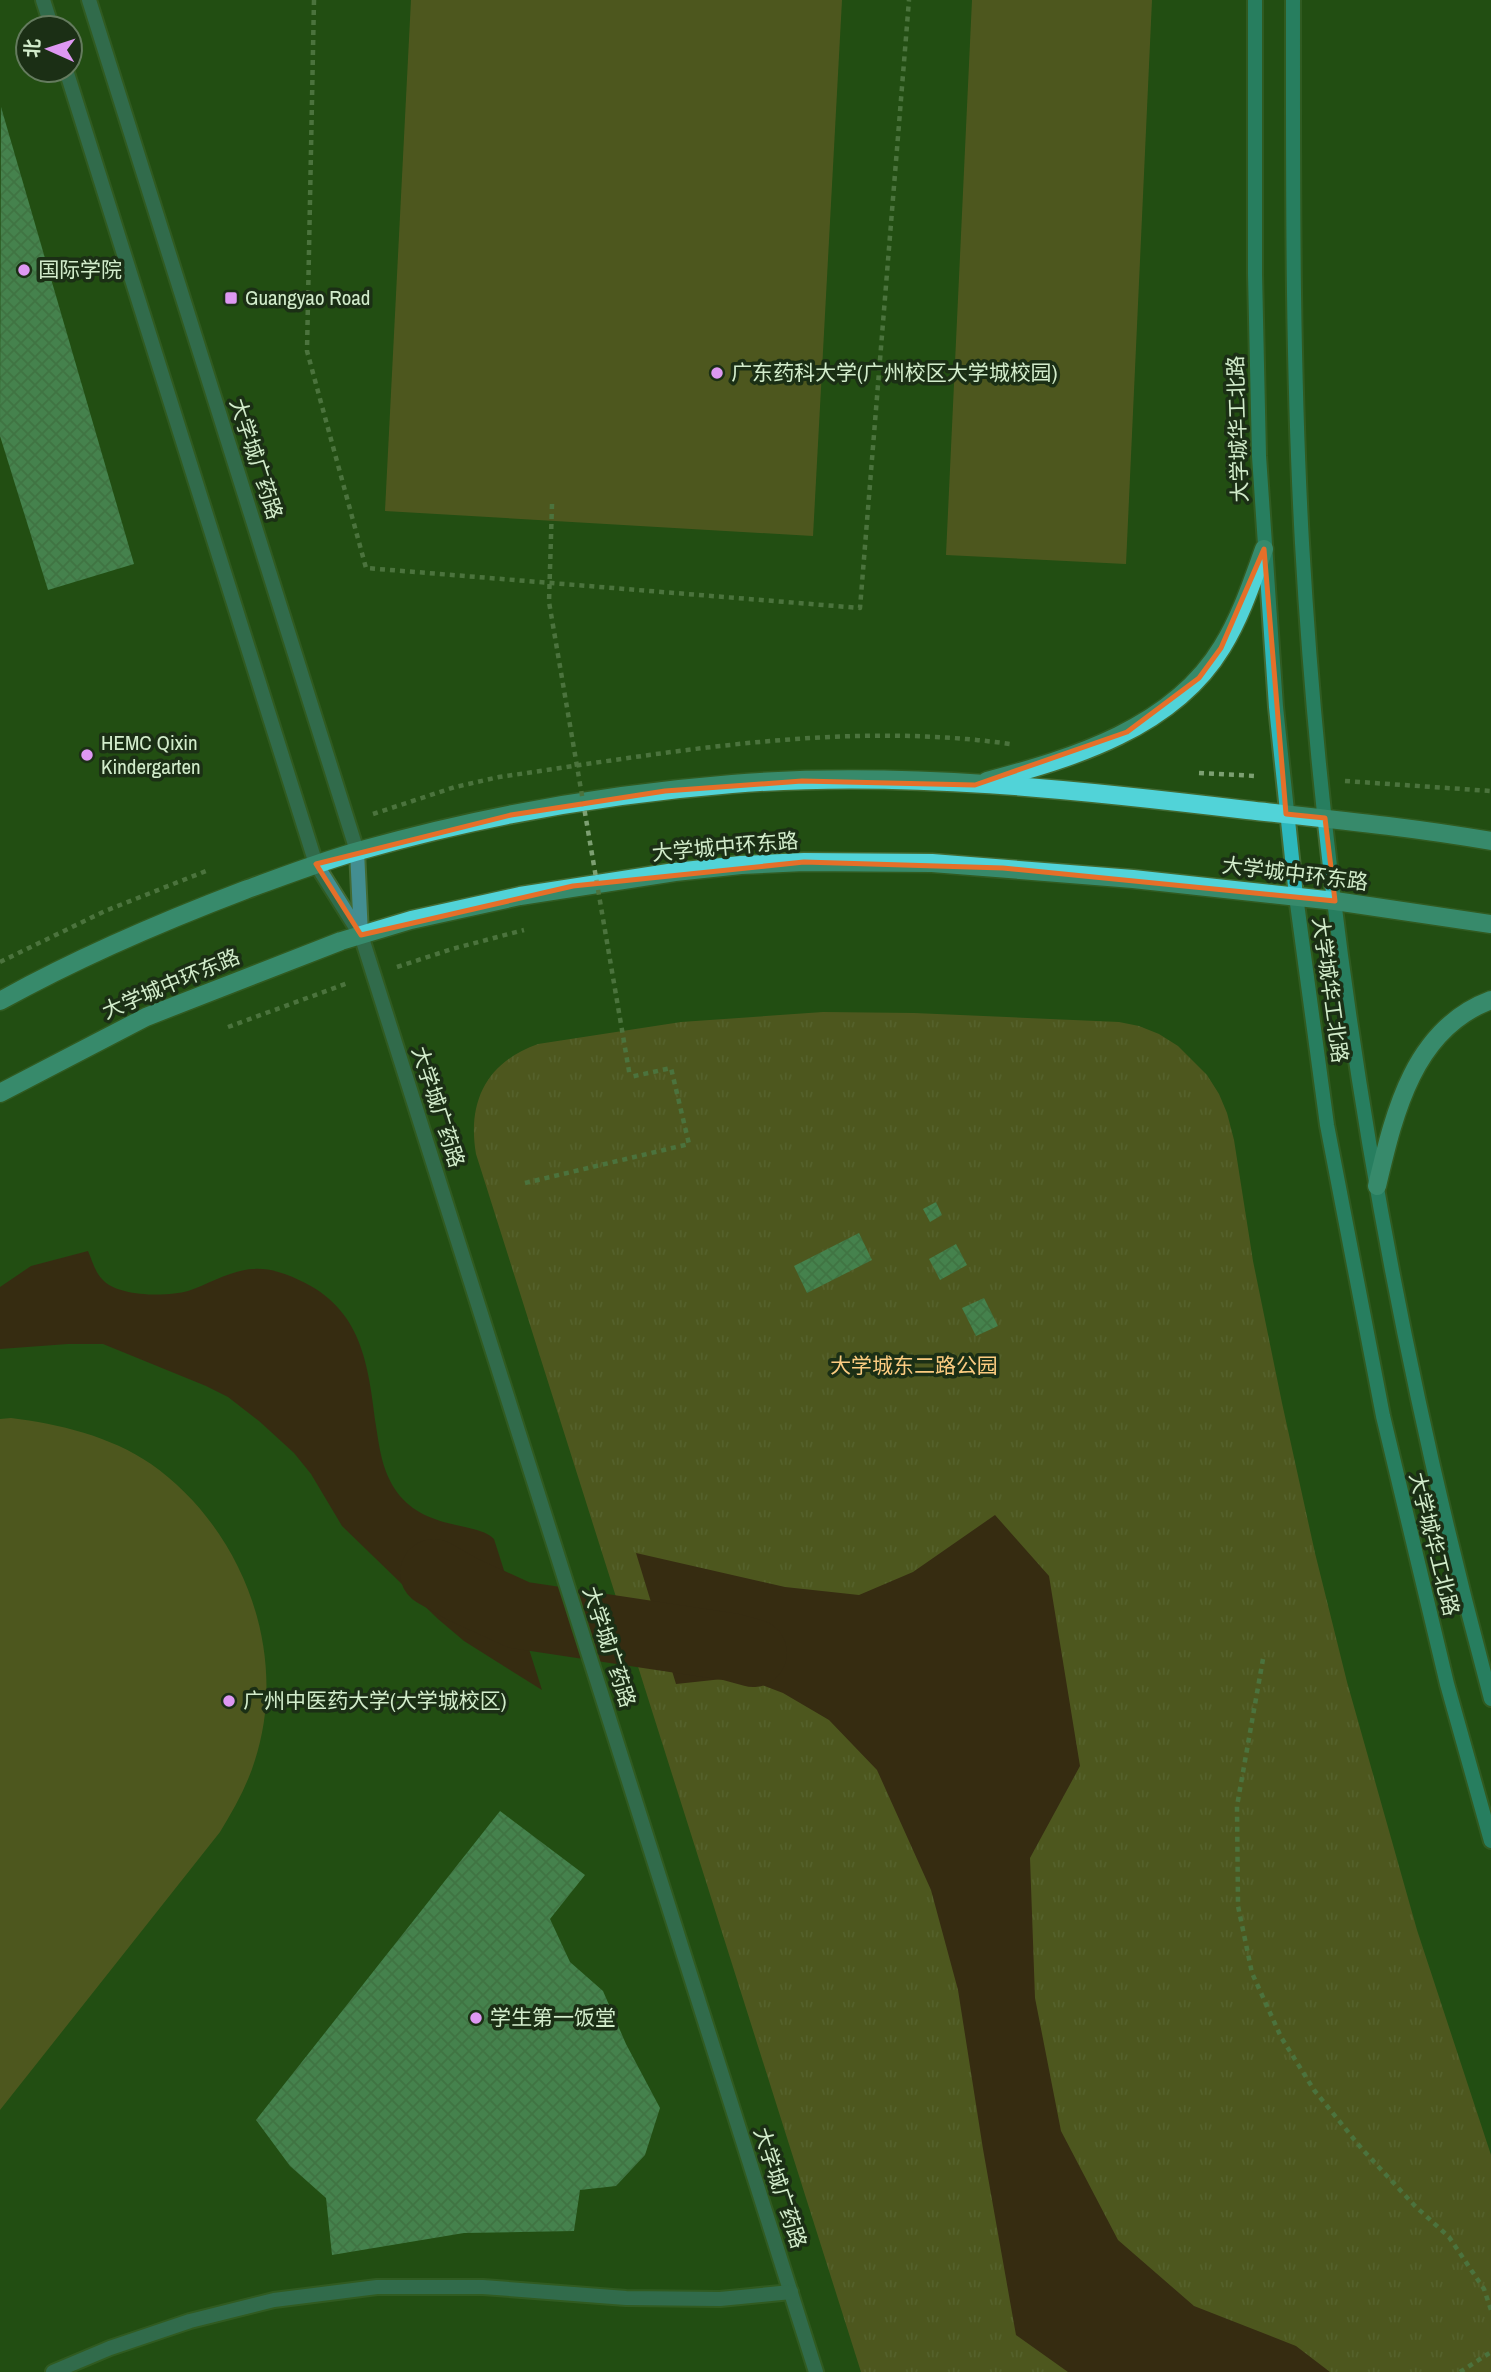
<svg xmlns="http://www.w3.org/2000/svg" width="1491" height="2372" viewBox="0 0 1491 2372" font-family="'Archivo Narrow','Noto Sans SC',sans-serif">
  <style>
    .grass { fill: url(#grass-tufts) }
    .garden { fill: #81622e }
    .water { fill: #4e0311 }
    .lines { fill: none; stroke-linecap: round; stroke-linejoin: round }
    .river { stroke: #4e0311; stroke-width: 68 }
    .building { fill: url(#building-cross-hatch) }
    .service-casing { stroke: #426a33; stroke-width: 18 }
    .tertiary-casing { stroke: #426a33; stroke-width: 18 }
    .secondary-casing { stroke: #426a33; stroke-width: 18 }
    .primary-casing { stroke: #426a33; stroke-width: 21 }
    .path { stroke: #7da072; stroke-width: 4.5; stroke-dasharray: 5 5; stroke-linecap: butt }
    .service { stroke: #438e91; stroke-width: 14 }
    .tertiary { stroke: #438e91; stroke-width: 14 }
    .secondary { stroke: #2db8bd; stroke-width: 14 }
    .primary { stroke: #51d3d8; stroke-width: 18 }
    .path-bridge { stroke: #7da072; stroke-width: 4.5; stroke-dasharray: 5 5; stroke-linecap: butt }
    .marked { fill: none; stroke: #e56f29; stroke-width: 5; stroke-linejoin: round }
    .poi-dot { fill: #de98f2; stroke: #1b2f15; stroke-width: 2.5 }
    .labels { text-anchor: middle; stroke-width: 7; stroke-linejoin: round; paint-order: stroke }
    .poi-label { font-size: 21px; fill: #d2eccb; stroke: #1b2f15; text-anchor: start }
    .street-label { font-size: 21px; fill: #d2eccb; stroke: #1b2f15 }
    .park-label { font-size: 21px; fill: #fbcc81; stroke: #1b2f15 }
  </style>
  <defs>
    <pattern id="grass-tufts" width="24" height="20" patternUnits="userSpaceOnUse" patternTransform="scale(1.75)"><rect width="24" height="20" fill="#81622e"/><path d="M3 7l-1-3M5 7V3M7 7l1-3M15 17l-1-3M17 17v-4M19 17l1-3" fill="none" stroke="#92794b"/></pattern>
    <pattern id="building-cross-hatch" width="8" height="8" patternUnits="userSpaceOnUse" patternTransform="scale(1.75)"><rect width="8" height="8" fill="#70c094"/><path d="M0 0l8 8M0 8l8-8" fill="none" stroke="#64a27e"/></pattern>
  </defs>
  <rect width="100%" height="100%" fill="#224e12"/>
  <path class="grass" d="M823,1012L914,1013L1119,1022L1139,1026L1159,1034L1178,1046L1207,1075L1219,1094L1227,1113L1234,1140L1253,1261L1282,1403L1315,1553L1347,1682L1417,1930L1491,2155V2372H861L476,1154C467,1101 487,1062 538,1044L681,1022Z"/>
  <g class="garden">
    <polygon points="411,0 842,0 813,536 385,511"/>
    <polygon points="972,0 1152,0 1126,564 946,555"/>
    <path d="M11,1418C59,1424 110,1436 151,1464C242,1528 290,1652 255,1760C247,1786 234,1809 220,1832L0,2110V1419Z"/>
  </g>
  <g class="water">
    <path d="M88,1251C92,1260 95,1272 102,1279C117,1297 167,1297 188,1291C209,1284 231,1270 253,1269C269,1268 285,1273 299,1280C363,1309 368,1365 376,1426C380,1452 383,1475 400,1496C417,1516 441,1522 465,1527C476,1530 486,1531 494,1539L542,1690L464,1641L438,1619L342,1526L311,1474L294,1453L259,1421L228,1397L206,1386L103,1344H68L0,1349V1287L31,1266Z"/>
    <polygon points="995,1515 1049,1576 1080,1766 1030,1858 1035,1998 1061,2131 1118,2240 1194,2306 1296,2346 1330,2372 1068,2372 1016,2335 983,2149 958,1990 931,1890 877,1770 829,1720 783,1693 741,1677 676,1684 636,1553 785,1587 859,1595 913,1572"/>
  </g>
  <g class="lines">
    <polyline class="river" points="434,1573 462,1589 519,1615 731,1647 753,1653"/>
  </g>
  <g class="building">
    <polygon points="1,107 134,564 48,590 0,436"/>
    <polygon points="936,1202 942,1215 930,1222 923,1209"/>
    <polygon points="859,1233 872,1260 807,1293 794,1266"/>
    <polygon points="956,1244 967,1265 940,1280 929,1259"/>
    <polygon points="984,1298 998,1326 976,1336 962,1308"/>
    <polygon points="500,1811 585,1875 550,1919 570,1962 603,1991 626,2044 660,2108 645,2155 616,2186 580,2190 574,2231 464,2233 332,2255 326,2198 290,2166 256,2120"/>
  </g>
  <g class="lines">
    <defs>
      <g id="service">
        <polyline points="361,935 816,2372"/>
        <polyline points="53,2372 110,2348 190,2321 274,2300 377,2287 483,2287 626,2298 720,2299 791,2292"/>
      </g>
      <g id="tertiary">
        <polyline points="43,0 52,28"/>
        <polyline points="89,0 357,851 361,935"/>
        <polyline points="66,70 316,864 360,934"/>
      </g>
      <g id="secondary">
        <polyline points="1255,0 1255,274 1259,456 1276,707 1296,896 1327,1125 1383,1416 1447,1684 1491,1841"/>
        <path d="M1293,0C1293,181 1292,362 1302,543C1324,934 1389,1322 1491,1699"/>
      </g>
      <g id="primary">
        <path d="M987,781C1073,758 1173,728 1222,647C1241,616 1252,582 1264,549"/>
        <path d="M0,1001C79,957 161,922 245,890C284,876 322,861 362,850C482,816 608,794 732,784C900,770 1080,790 1247,810C1328,819 1410,827 1491,841"/>
        <polyline points="0,1093 146,1017 341,941 411,920 520,896 675,872 741,865 804,862 932,863 1133,879 1335,901 1491,924"/>
        <path d="M1377,1186C1394,1114 1413,1029 1491,1000"/>
      </g>
    </defs>
    <use href="#service" class="service-casing"/>
    <use href="#tertiary" class="tertiary-casing"/>
    <use href="#secondary" class="secondary-casing"/>
    <use href="#primary" class="primary-casing"/>
    <g class="path">
      <polyline points="314,0 307,351 366,568 860,608 909,0"/>
      <polyline points="1199,773 1256,776"/>
      <polyline points="1345,781 1491,791"/>
      <path d="M373,814L455,787L499,777C666,753 841,720 1010,744"/>
      <polyline points="0,962 105,911 206,871"/>
      <polyline points="397,967 452,949 524,930"/>
      <polyline points="228,1027 348,983"/>
      <polyline points="525,1183 689,1144 671,1068 630,1077"/>
      <polyline points="1263,1659 1237,1806 1238,1906 1252,1973 1281,2037 1314,2090 1362,2149 1415,2206 1449,2237 1484,2289 1491,2310"/>
      <polyline points="1460,2372 1491,2352"/>
    </g>
    <use href="#service" class="service"/>
    <use href="#tertiary" class="tertiary"/>
    <use href="#secondary" class="secondary"/>
    <use href="#primary" class="primary"/>
    <polyline class="path-bridge" points="552,504 549,602 630,1077"/>
  </g>
  <path d="M0 0H1491V2372H0ZM1264,549L1286,814L1325,818L1335,901L1003,868L804,862L573,886L361,935L316,864L511,815L665,791L802,781L975,785L1127,732L1199,678L1221,648Z" fill="#224e12" fill-opacity=".55" fill-rule="evenodd"/>
  <path class="marked" d="M1264,549L1286,814L1325,818L1335,901L1003,868L804,862L573,886L361,935L316,864L511,815L665,791L802,781L975,785L1127,732L1199,678L1221,648Z"/>
  <g class="poi-dot">
    <circle cx="24" cy="270" r="7"/>
    <rect x="224" y="291" width="14" height="14" rx="3.5"/>
    <circle cx="717" cy="373" r="7"/>
    <circle cx="87" cy="755" r="7"/>
    <circle cx="229" cy="1701" r="7"/>
    <circle cx="476" cy="2018" r="7"/>
  </g>
  <g class="labels">
    <g class="poi-label">
      <text x="38" y="277">国际学院</text>
      <text x="245" y="305">Guangyao Road</text>
      <text x="731" y="380">广东药科大学(广州校区大学城校园)</text>
      <text x="101" y="750">HEMC Qixin<tspan x="101" dy="24">Kindergarten</tspan></text>
      <text x="243" y="1708">广州中医药大学(大学城校区)</text>
      <text x="490" y="2025">学生第一饭堂</text>
    </g>
    <g class="street-label">
      <text transform="translate(1238 429) rotate(-92)" y="7">大学城华工北路</text>
      <text transform="translate(256 459) rotate(72)" y="7">大学城广药路</text>
      <text transform="translate(725 847) rotate(-5)" y="7">大学城中环东路</text>
      <text transform="translate(1295 874) rotate(7)" y="7">大学城中环东路</text>
      <text transform="translate(171 984) rotate(-23)" y="7">大学城中环东路</text>
      <text transform="translate(1330 990) rotate(82)" y="7">大学城华工北路</text>
      <text transform="translate(438 1107) rotate(72)" y="7">大学城广药路</text>
      <text transform="translate(1434 1544) rotate(76)" y="7">大学城华工北路</text>
      <text transform="translate(609 1647) rotate(72)" y="7">大学城广药路</text>
      <text transform="translate(780 2188) rotate(72)" y="7">大学城广药路</text>
    </g>
    <g class="park-label">
      <text x="914" y="1373">大学城东二路公园</text>
    </g>
  </g>
  <g transform="translate(49 49) rotate(273)"><circle r="33" fill="#1b2f15" stroke="#647b5e" stroke-width="2"/>
  <path d="M0-5L12 26L0 18L-12 26Z" fill="#de98f2"/>
  <text y="-10" font-size="19" font-weight="bold" text-anchor="middle" fill="#d2eccb">北</text>
  </g>
</svg>
